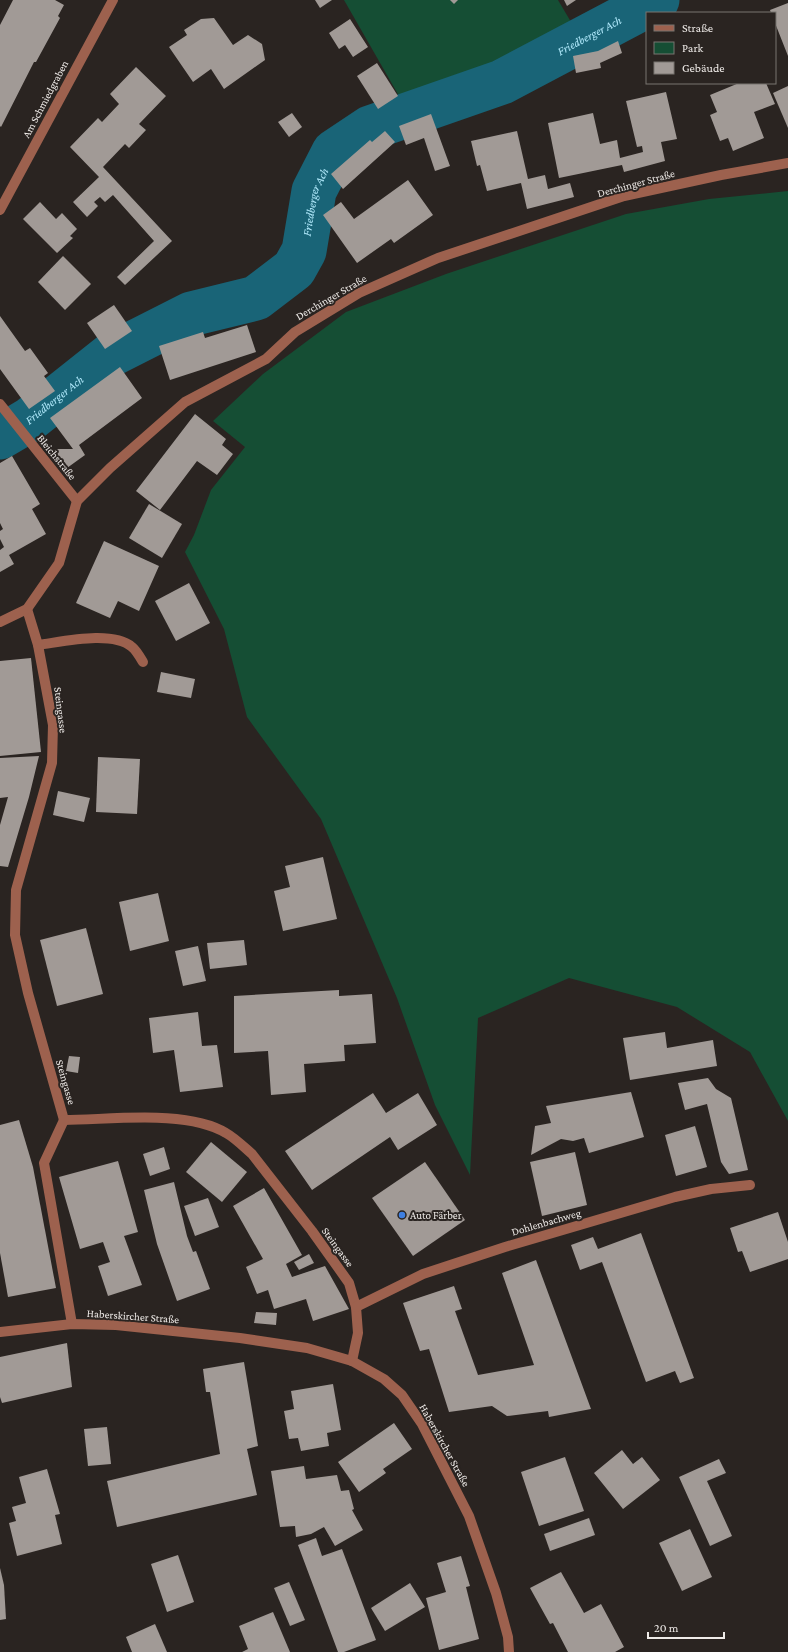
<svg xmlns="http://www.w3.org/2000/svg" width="788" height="1652" viewBox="0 0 788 1652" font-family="'Crimson Pro',serif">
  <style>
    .green { fill: #154e34 }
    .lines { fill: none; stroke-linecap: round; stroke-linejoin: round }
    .river { stroke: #196477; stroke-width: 45 }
    .building { fill: #a19a96 }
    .minor { stroke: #9d614e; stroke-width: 10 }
    .shop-dot { fill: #3f7fe0; stroke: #2a2421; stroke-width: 1.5 }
    .labels { text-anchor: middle; stroke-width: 4; stroke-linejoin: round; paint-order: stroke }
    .street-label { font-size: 11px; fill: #efebe8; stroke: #2a2421 }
    .poi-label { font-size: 11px; fill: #efebe8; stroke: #2a2421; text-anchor: start }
    .water-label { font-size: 12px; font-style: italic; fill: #b0e9fb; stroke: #2a2421 }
  </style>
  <rect width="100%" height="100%" fill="#2a2421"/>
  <g class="green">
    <polygon points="344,0 558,0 574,27 403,103"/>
    <polygon points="788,191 788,1121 750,1052 677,1007 569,978 478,1018 470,1175 435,1105 397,998 321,819 247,717 224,629 185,552 194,535 211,490 245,447 213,421 263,374 346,312 446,274 626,214 709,199"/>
  </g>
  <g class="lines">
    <path class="river" id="s1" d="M0,437L29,420L112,354L191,314L256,298L294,269L304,251L314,191L334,152L370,128L502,82L657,0"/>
  </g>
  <g class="building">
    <polygon points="13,0 55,0 64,5 58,16 60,18 36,62 34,62 1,127 0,126 0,25"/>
    <polygon points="315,0 332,0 320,8"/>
    <polygon points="450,0 458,0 454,4"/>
    <polygon points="564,0 576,0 567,6"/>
    <polygon points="788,3 788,56 775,23 775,13 771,13 770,10"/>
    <polygon points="214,18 233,45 248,35 262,44 265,60 224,89 211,69 193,82 169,47 187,35 184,30 201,19"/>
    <polygon points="350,19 368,47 353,57 345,45 339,49 329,33"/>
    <polygon points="618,41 622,53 600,63 601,68 576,73 573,56 598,51"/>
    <polygon points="377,63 398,96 378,109 357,76"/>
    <polygon points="136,67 166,96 139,124 146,130 129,148 125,144 103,167 172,241 125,285 117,277 154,241 113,195 105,202 100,197 94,202 98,206 87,217 73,202 99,177 70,147 98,118 102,122 119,104 110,94"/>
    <polygon points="739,83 766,83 775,104 754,112 764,138 733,151 728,138 720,141 710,115 717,112 710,95"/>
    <polygon points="788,86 788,128 773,93"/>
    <polygon points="666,92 677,139 661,142 665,161 624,172 622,165 559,178 548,123 593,113 600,144 617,140 620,158 643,152 642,146 637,147 626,101"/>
    <polygon points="292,113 302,127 289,137 278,122"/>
    <polygon points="431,114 450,166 435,171 424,138 406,145 399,126"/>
    <polygon points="385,131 395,142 343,189 331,174 370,140 372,142"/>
    <polygon points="517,131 528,179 545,175 548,189 570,183 574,197 527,209 521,183 487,191 480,165 477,166 471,141"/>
    <polygon points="408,180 433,215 394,243 391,239 357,263 323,215 341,202 354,219"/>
    <polygon points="40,202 56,219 62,213 77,229 70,236 73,238 57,253 23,219"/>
    <polygon points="63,256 91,284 65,310 38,282"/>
    <polygon points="114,305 132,331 105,349 87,323"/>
    <polygon points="0,316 25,351 30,348 48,373 44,376 55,391 29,409 0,369"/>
    <polygon points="247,325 256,352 170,380 159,346 203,332 205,338"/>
    <polygon points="120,367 142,398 79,445 85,455 67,468 53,449 73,449 50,418"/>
    <polygon points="195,414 226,439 222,445 233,454 217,475 197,461 160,510 136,491"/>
    <polygon points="12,456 40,504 32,509 46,534 9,555 14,564 0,572 0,550 4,547 0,539 0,531 3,529 0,523 0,463"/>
    <polygon points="149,504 182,524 162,558 129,538"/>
    <polygon points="104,541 159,566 139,611 118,601 110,618 76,603"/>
    <polygon points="189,583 210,623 176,641 155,601"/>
    <polygon points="31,658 41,752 0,756 0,661"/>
    <polygon points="161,672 195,679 191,698 157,692"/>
    <polygon points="39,756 29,797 8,867 0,866 0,825 8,797 0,798 0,758"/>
    <polygon points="98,757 140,759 137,814 96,812"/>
    <polygon points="58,791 90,798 84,822 53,815"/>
    <polygon points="323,857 337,919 283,931 274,891 290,887 285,866"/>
    <polygon points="158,893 169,941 130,951 119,902"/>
    <polygon points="86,928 103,994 57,1006 40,940"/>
    <polygon points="244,940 247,965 210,969 207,943"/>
    <polygon points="198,946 206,981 183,986 175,951"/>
    <polygon points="339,990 339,996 372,994 376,1043 344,1045 345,1061 304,1064 306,1092 271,1095 268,1051 234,1053 234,996"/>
    <polygon points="198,1012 202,1046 217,1045 223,1087 180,1092 174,1050 153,1053 149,1018"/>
    <polygon points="665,1032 667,1048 713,1040 717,1066 630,1080 623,1038"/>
    <polygon points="69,1056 80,1057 78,1073 66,1071"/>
    <polygon points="708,1078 716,1089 731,1098 748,1170 729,1174 721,1162 707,1104 685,1110 678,1083"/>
    <polygon points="631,1092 644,1137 589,1153 584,1138 573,1141 561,1139 531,1155 535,1126 551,1123 546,1106"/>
    <polygon points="373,1093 386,1113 418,1093 437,1125 398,1150 390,1137 312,1190 285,1151"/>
    <polygon points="19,1120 33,1167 56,1288 8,1297 0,1253 0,1125"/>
    <polygon points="695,1126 707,1167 676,1176 665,1135"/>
    <polygon points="211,1142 247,1172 222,1202 186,1172"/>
    <polygon points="164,1147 170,1169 150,1176 143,1154"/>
    <polygon points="575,1152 587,1205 542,1216 530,1162"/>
    <polygon points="118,1161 138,1232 124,1236 142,1285 108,1296 98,1266 110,1262 103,1242 80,1249 59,1177"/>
    <polygon points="425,1162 465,1220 413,1256 372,1198"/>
    <polygon points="174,1182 187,1236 193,1252 196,1251 210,1289 177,1301 157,1244 144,1190"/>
    <polygon points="264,1188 302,1255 286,1264 292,1277 325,1266 349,1309 313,1321 306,1299 274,1309 268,1290 257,1294 246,1267 263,1259 233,1206"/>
    <polygon points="208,1198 219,1227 195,1236 184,1206"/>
    <polygon points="778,1212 788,1242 788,1259 750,1272 742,1251 738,1252 730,1228"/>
    <polygon points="641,1233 694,1378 680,1383 675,1371 646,1382 602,1262 580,1270 571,1245 593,1237 598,1249"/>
    <polygon points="309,1254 314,1263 299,1270 294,1262"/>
    <polygon points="536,1260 591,1409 549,1417 548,1411 507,1416 492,1406 449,1412 429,1349 420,1351 403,1303 454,1286 462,1309 455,1311 478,1375 534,1365 502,1273"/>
    <polygon points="256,1312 277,1313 276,1325 254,1323"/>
    <polygon points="67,1343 72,1387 2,1403 0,1397 0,1357"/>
    <polygon points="244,1362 258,1446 247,1449 257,1495 117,1527 107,1481 220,1454 210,1392 206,1392 203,1369"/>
    <polygon points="333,1384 341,1430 327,1433 329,1446 301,1451 298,1438 289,1439 284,1411 294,1409 291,1391"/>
    <polygon points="394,1423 412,1449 383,1469 386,1473 359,1492 338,1462"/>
    <polygon points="107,1427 111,1464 88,1466 84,1429"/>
    <polygon points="622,1450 633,1464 642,1457 660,1480 623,1509 594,1473"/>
    <polygon points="565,1457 584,1511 539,1526 521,1472"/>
    <polygon points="719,1459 726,1473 707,1481 732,1536 710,1546 679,1477"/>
    <polygon points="304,1466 306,1479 337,1475 341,1491 349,1490 354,1509 352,1510 363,1530 335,1546 324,1527 311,1534 296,1537 295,1526 280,1527 271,1471"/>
    <polygon points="47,1469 60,1514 55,1515 62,1544 17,1556 9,1523 16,1521 12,1507 26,1503 19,1477"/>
    <polygon points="589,1518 595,1535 550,1551 544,1534"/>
    <polygon points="690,1529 712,1577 682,1591 659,1543"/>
    <polygon points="316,1538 322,1556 342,1549 376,1640 344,1652 338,1652 298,1545"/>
    <polygon points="178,1555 194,1602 167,1612 151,1564"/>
    <polygon points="461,1556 470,1586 466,1587 479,1639 439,1650 426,1598 446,1592 437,1563"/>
    <polygon points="0,1568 4,1585 6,1619 0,1620"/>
    <polygon points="561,1572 584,1613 601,1604 624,1647 615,1652 568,1652 553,1623 550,1624 530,1588"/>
    <polygon points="289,1582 305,1620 290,1626 274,1588"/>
    <polygon points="410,1583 425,1607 385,1631 371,1608"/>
    <polygon points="273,1612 290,1652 242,1652 248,1649 239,1626"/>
    <polygon points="155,1624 167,1652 132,1652 126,1637"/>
  </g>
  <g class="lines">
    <g class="minor">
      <polyline points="0,210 113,0"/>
      <polyline points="0,404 77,501"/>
      <path d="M27,609L38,645L53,725L52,763L16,890L15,935L28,993L64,1120C109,1120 187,1109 226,1133C235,1138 244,1147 252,1154L312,1231L349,1283L356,1307L358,1333L352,1361"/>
      <polyline points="0,622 27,609 59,563 77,501 110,468 185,402 266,359 295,332 359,293 438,258 624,196 721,175 788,163"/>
      <path d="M38,645C62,642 112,630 132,647C136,650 140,657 143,662"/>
      <polyline points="64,1120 44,1163 72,1324"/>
      <polyline points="356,1307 423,1274 505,1247 675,1197 711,1189 750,1185"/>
      <polyline points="0,1332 72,1324 116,1325 240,1338 307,1348 352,1361 384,1379 402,1395 422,1424 469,1516 496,1593 508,1637 509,1652"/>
    </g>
  </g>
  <circle class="shop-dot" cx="402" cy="1215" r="4"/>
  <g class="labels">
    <g class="street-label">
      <text transform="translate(45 99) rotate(-62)" y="4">Am Schmiedgraben</text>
      <text transform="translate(636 183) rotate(-15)" y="4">Derchinger Straße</text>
      <text transform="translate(331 297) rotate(-30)" y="4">Derchinger Straße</text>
      <text transform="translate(57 457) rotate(51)" y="4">Bleichstraße</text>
      <text transform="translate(61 710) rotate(83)" y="4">Steingasse</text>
      <text transform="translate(66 1082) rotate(74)" y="4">Steingasse</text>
      <text transform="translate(546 1222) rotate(-16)" y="4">Dohlenbachweg</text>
      <text transform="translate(338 1247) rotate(54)" y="4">Steingasse</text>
      <text transform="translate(133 1316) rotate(4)" y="4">Haberskircher Straße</text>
      <text transform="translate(445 1445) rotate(61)" y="4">Haberskircher Straße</text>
    </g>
    <g class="poi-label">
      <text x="410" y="1219">Auto Färber</text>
    </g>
    <g class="water-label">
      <text dy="4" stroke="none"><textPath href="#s1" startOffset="750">Friedberger Ach</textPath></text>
      <text dy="4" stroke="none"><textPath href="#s1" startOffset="414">Friedberger Ach</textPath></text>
      <text dy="4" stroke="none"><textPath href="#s1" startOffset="66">Friedberger Ach</textPath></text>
    </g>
  </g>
  <rect x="646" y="12" width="130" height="72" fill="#2a2421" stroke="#797471"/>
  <rect x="654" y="25" width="20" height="6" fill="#9d614e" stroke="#797471"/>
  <text x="682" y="32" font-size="12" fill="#efebe8">Straße</text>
  <rect x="654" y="42" width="20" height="12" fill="#154e34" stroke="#797471"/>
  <text x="682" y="52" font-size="12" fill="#efebe8">Park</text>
  <rect x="654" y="62" width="20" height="12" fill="#a19a96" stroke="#797471"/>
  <text x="682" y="72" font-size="12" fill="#efebe8">Gebäude</text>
  <path d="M648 1632v6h76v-6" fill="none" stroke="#efebe8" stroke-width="2"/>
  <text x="654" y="1632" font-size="12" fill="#efebe8" stroke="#2a2421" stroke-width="3" paint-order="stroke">20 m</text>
</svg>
